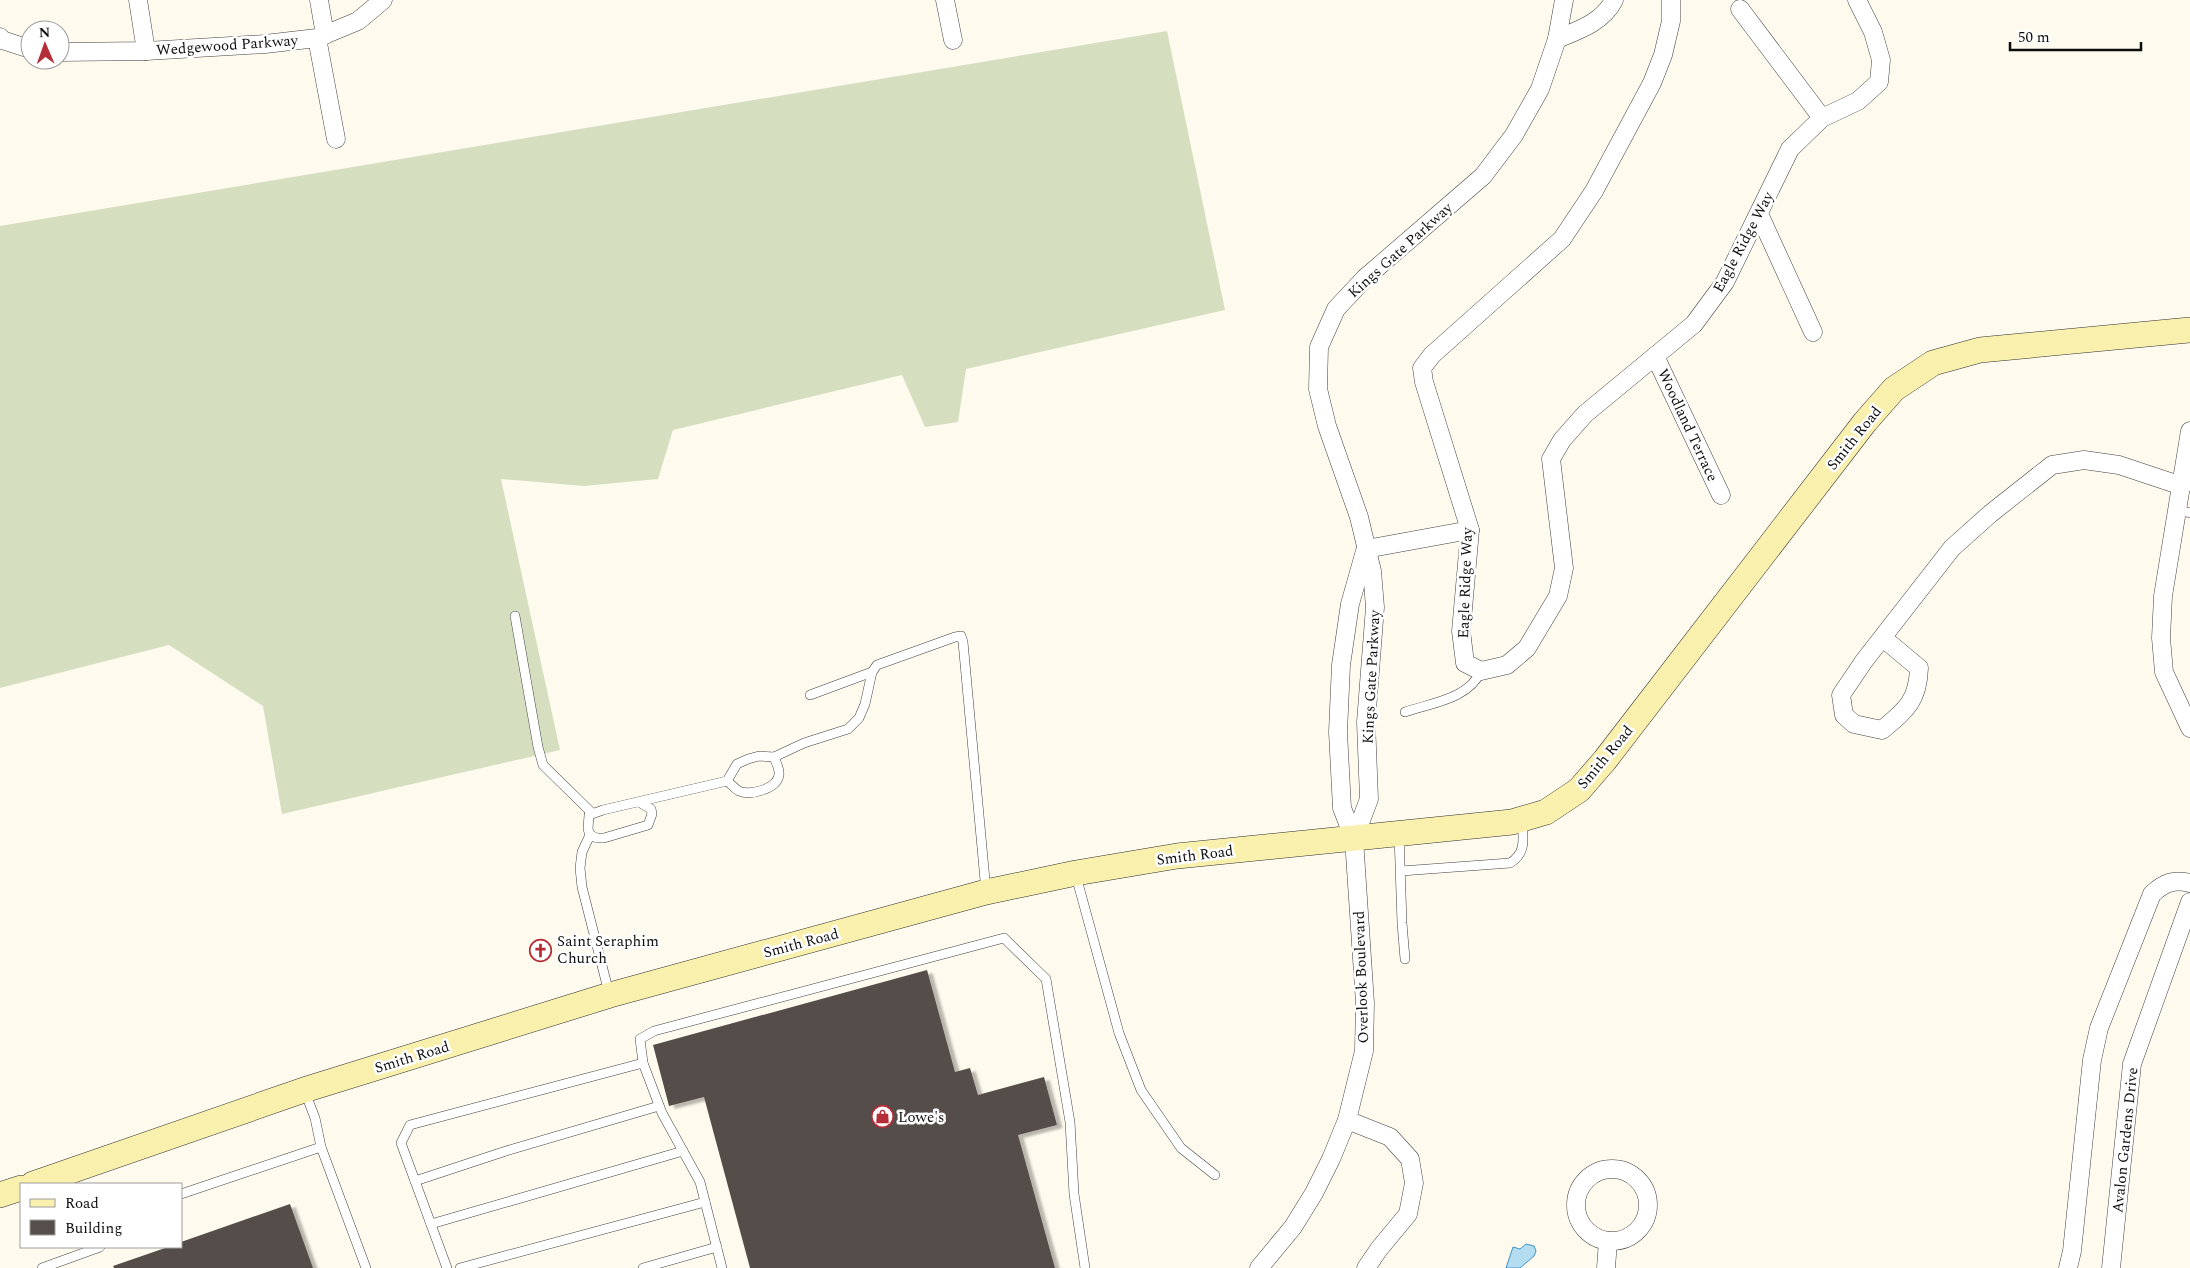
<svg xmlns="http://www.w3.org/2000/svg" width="2190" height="1268" viewBox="0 0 2190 1268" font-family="Spectral,serif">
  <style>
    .cemetery { fill: #d5dfc0 }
    .water { fill: #b5ddf2; stroke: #4193c5 }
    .building { fill: #554e4a; filter: url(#shadow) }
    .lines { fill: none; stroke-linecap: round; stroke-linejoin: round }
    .lane-casing { stroke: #404040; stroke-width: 10 }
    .street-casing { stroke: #404040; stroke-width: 19 }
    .secondary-casing { stroke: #2f2f2f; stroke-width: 26 }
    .lane { stroke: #fff; stroke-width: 9 }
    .street { stroke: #fff; stroke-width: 18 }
    .secondary { stroke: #faf0ad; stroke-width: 25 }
    .labels { text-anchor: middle; stroke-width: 5; stroke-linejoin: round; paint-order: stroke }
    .street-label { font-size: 15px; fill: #0d0d0d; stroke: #fff }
    .poi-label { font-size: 15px; fill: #0d0d0d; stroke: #fff; text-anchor: start }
  </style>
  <defs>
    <filter id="shadow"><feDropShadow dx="5.5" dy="3" stdDeviation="1" flood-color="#0004"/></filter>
  </defs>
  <rect width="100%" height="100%" fill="#fefaee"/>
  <polygon class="cemetery" points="1167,31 1225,310 966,369 958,422 925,427 902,375 673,430 658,479 584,486 501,479 560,750 282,814 263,706 169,645 0,688 0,226"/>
  <polygon class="water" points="1526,1244 1534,1246 1536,1251 1534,1256 1520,1268 1506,1268 1513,1247 1520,1249"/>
  <g class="building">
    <polygon points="927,970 955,1072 970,1068 978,1095 1044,1077 1057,1125 1018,1135 1055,1268 750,1268 704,1097 669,1106 653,1045"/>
    <polygon points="290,1204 313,1268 114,1268 113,1266 168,1247 181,1247 181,1242"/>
  </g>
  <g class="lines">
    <defs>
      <g id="lane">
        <polyline points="2178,510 2190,513"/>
        <polyline points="515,616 538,747 543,765 592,813"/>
        <polyline points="810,695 872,672"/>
        <path d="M1405,712C1431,703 1469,699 1481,671"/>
        <path d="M727,781C731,784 735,789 739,791C750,796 777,789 779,775C780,769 776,763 774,757"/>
        <polyline points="1399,834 1402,923 1405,959"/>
        <polyline points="590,835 597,838 604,838 648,825 652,814 651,809 639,802"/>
        <path d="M1401,871L1510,863C1527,853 1523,837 1522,820"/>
        <polyline points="1076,876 1119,1033 1141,1090 1181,1148 1215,1175"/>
        <polyline points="609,993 582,887 580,868 582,852 590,835 588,829 589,815 603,810 727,781 737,764 748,759 759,756 774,757 804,743 848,729 859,718 865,704 872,672 877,665 955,637 961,636 963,642 986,891"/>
        <polyline points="643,1063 640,1039 654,1031 1004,938 1046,979 1070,1122 1074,1194 1085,1268"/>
        <polyline points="305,1092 315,1118 321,1147"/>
        <polyline points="415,1181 506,1151 659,1106"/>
        <polyline points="181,1194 321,1147 366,1268"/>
        <polyline points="431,1224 683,1151"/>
        <polyline points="42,1268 100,1247"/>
        <polyline points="447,1268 401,1143 410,1125 643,1063 662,1113 700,1182 722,1268"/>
        <polyline points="460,1268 705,1202"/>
        <polyline points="643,1268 717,1247"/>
      </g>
      <g id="street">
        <polyline points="138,0 146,51"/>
        <polyline points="319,0 325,35"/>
        <polyline points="945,0 953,40"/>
        <polyline points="1671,0 1671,21 1663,55 1652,83 1594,191 1562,239 1432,355 1422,368 1424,382 1470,530 1461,631 1465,663 1481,671 1507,665 1527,648 1558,596 1564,568 1551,459 1562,440 1585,414 1694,324 1725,282 1790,149 1822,118 1858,101 1879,82 1881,60 1873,32 1857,0"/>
        <polyline points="1740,9 1822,118"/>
        <polyline points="0,37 2,40 30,49"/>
        <polyline points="317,38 336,139"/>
        <path d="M1557,39C1579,30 1603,22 1614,0"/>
        <polyline points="60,52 146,51 265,44 317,38 358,21 383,0"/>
        <polyline points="1759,214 1813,332"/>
        <polyline points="1655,356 1721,495"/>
        <polyline points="2190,431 2163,596 2161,638 2164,672 2190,728"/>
        <polyline points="1366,549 1470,530"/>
        <path d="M1883,638L1919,668C1918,701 1906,710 1882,730L1854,724L1844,715L1841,695L1864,661L1952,548L1990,514L2052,465L2084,460L2119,465L2182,486"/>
        <polyline points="1354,839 1369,799 1366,722 1375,607 1372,571 1359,517 1327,426 1318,389 1319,347 1336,309 1365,278 1483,176 1514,135 1540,89 1557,39 1564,0"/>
        <polyline points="1347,1120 1390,1137 1410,1159 1414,1183 1408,1214 1379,1249 1366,1268"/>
        <circle cx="1612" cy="1205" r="36"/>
        <polyline points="1259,1268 1293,1227 1314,1193 1331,1159 1347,1120 1364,1051 1365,1003 1354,839 1342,808 1338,732 1341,665 1350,604 1365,551"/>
        <polyline points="1606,1268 1608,1241"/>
        <path d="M2068,1268L2072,1251L2092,1060L2099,1028L2152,894C2164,883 2173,879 2190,883"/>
        <polyline points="2111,1268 2132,1064 2190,902"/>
      </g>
      <g id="secondary">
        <polyline points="33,1184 304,1090 610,995 986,892 1076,873 1177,856 1512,822 1546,812 1579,790 1605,760 1865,422 1894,389 1933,363 1980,350 2190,330"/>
        <polyline points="0,1195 21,1188"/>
      </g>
    </defs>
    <use href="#lane" class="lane-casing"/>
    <use href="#street" class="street-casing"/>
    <use href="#secondary" class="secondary-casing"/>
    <use href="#lane" class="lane"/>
    <use href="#street" class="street"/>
    <use href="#secondary" class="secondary"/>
  </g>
  <defs>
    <symbol id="church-ring" viewBox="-11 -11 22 22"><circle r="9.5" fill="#fff" stroke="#b52d37" stroke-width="1.5"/><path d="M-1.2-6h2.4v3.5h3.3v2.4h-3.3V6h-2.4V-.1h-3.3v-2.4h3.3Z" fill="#b52d37"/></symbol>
    <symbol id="shop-ring" viewBox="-11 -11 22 22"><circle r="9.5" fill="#fff" stroke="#b52d37" stroke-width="1.5"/><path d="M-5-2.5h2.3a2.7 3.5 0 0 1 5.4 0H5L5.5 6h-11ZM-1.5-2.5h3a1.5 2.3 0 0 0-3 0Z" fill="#b52d37"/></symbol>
  </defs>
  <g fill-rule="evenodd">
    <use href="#church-ring" x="528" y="938" width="25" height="25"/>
    <use href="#shop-ring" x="870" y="1104" width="25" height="25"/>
  </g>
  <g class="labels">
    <g class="street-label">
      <text transform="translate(227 45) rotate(-4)" y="5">Wedgewood Parkway</text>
      <text transform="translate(1743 242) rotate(-62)" y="5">Eagle Ridge Way</text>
      <text transform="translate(1400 250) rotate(-42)" y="5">Kings Gate Parkway</text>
      <text transform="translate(1688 425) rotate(65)" y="5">Woodland Terrace</text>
      <text transform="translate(1854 438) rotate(-51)" y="5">Smith Road</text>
      <text transform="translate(1465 583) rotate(-88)" y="5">Eagle Ridge Way</text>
      <text transform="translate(1371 677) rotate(-87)" y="5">Kings Gate Parkway</text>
      <text transform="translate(1605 757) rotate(-50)" y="5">Smith Road</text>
      <text transform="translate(1195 855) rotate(-7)" y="5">Smith Road</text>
      <text transform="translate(801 943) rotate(-15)" y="5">Smith Road</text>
      <text transform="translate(1361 977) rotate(-92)" y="5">Overlook Boulevard</text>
      <text transform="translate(412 1057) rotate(-17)" y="5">Smith Road</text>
      <text transform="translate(2125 1140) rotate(-84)" y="5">Avalon Gardens Drive</text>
    </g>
    <g class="poi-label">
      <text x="557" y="946">Saint Seraphim<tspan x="557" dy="17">Church</tspan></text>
      <text x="898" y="1122">Lowe's</text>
    </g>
  </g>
  <rect x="20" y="1183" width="162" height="65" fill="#ffffff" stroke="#9e9e9e"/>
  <rect x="30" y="1199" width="25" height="8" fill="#faf0ad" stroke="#9e9e9e"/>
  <text x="65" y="1208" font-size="15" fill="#0d0d0d">Road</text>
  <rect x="30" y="1220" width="25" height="15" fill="#554e4a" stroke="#9e9e9e"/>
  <text x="65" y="1233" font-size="15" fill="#0d0d0d">Building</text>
  <g transform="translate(45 45) rotate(358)"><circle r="24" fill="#ffffff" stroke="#9e9e9e"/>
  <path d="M0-4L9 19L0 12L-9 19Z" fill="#b52d37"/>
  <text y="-8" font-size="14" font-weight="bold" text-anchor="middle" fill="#0d0d0d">N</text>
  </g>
  <path d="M2010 42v8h131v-8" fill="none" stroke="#0d0d0d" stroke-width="2.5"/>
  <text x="2018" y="42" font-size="15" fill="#0d0d0d" stroke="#ffffff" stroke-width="4" paint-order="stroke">50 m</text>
</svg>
